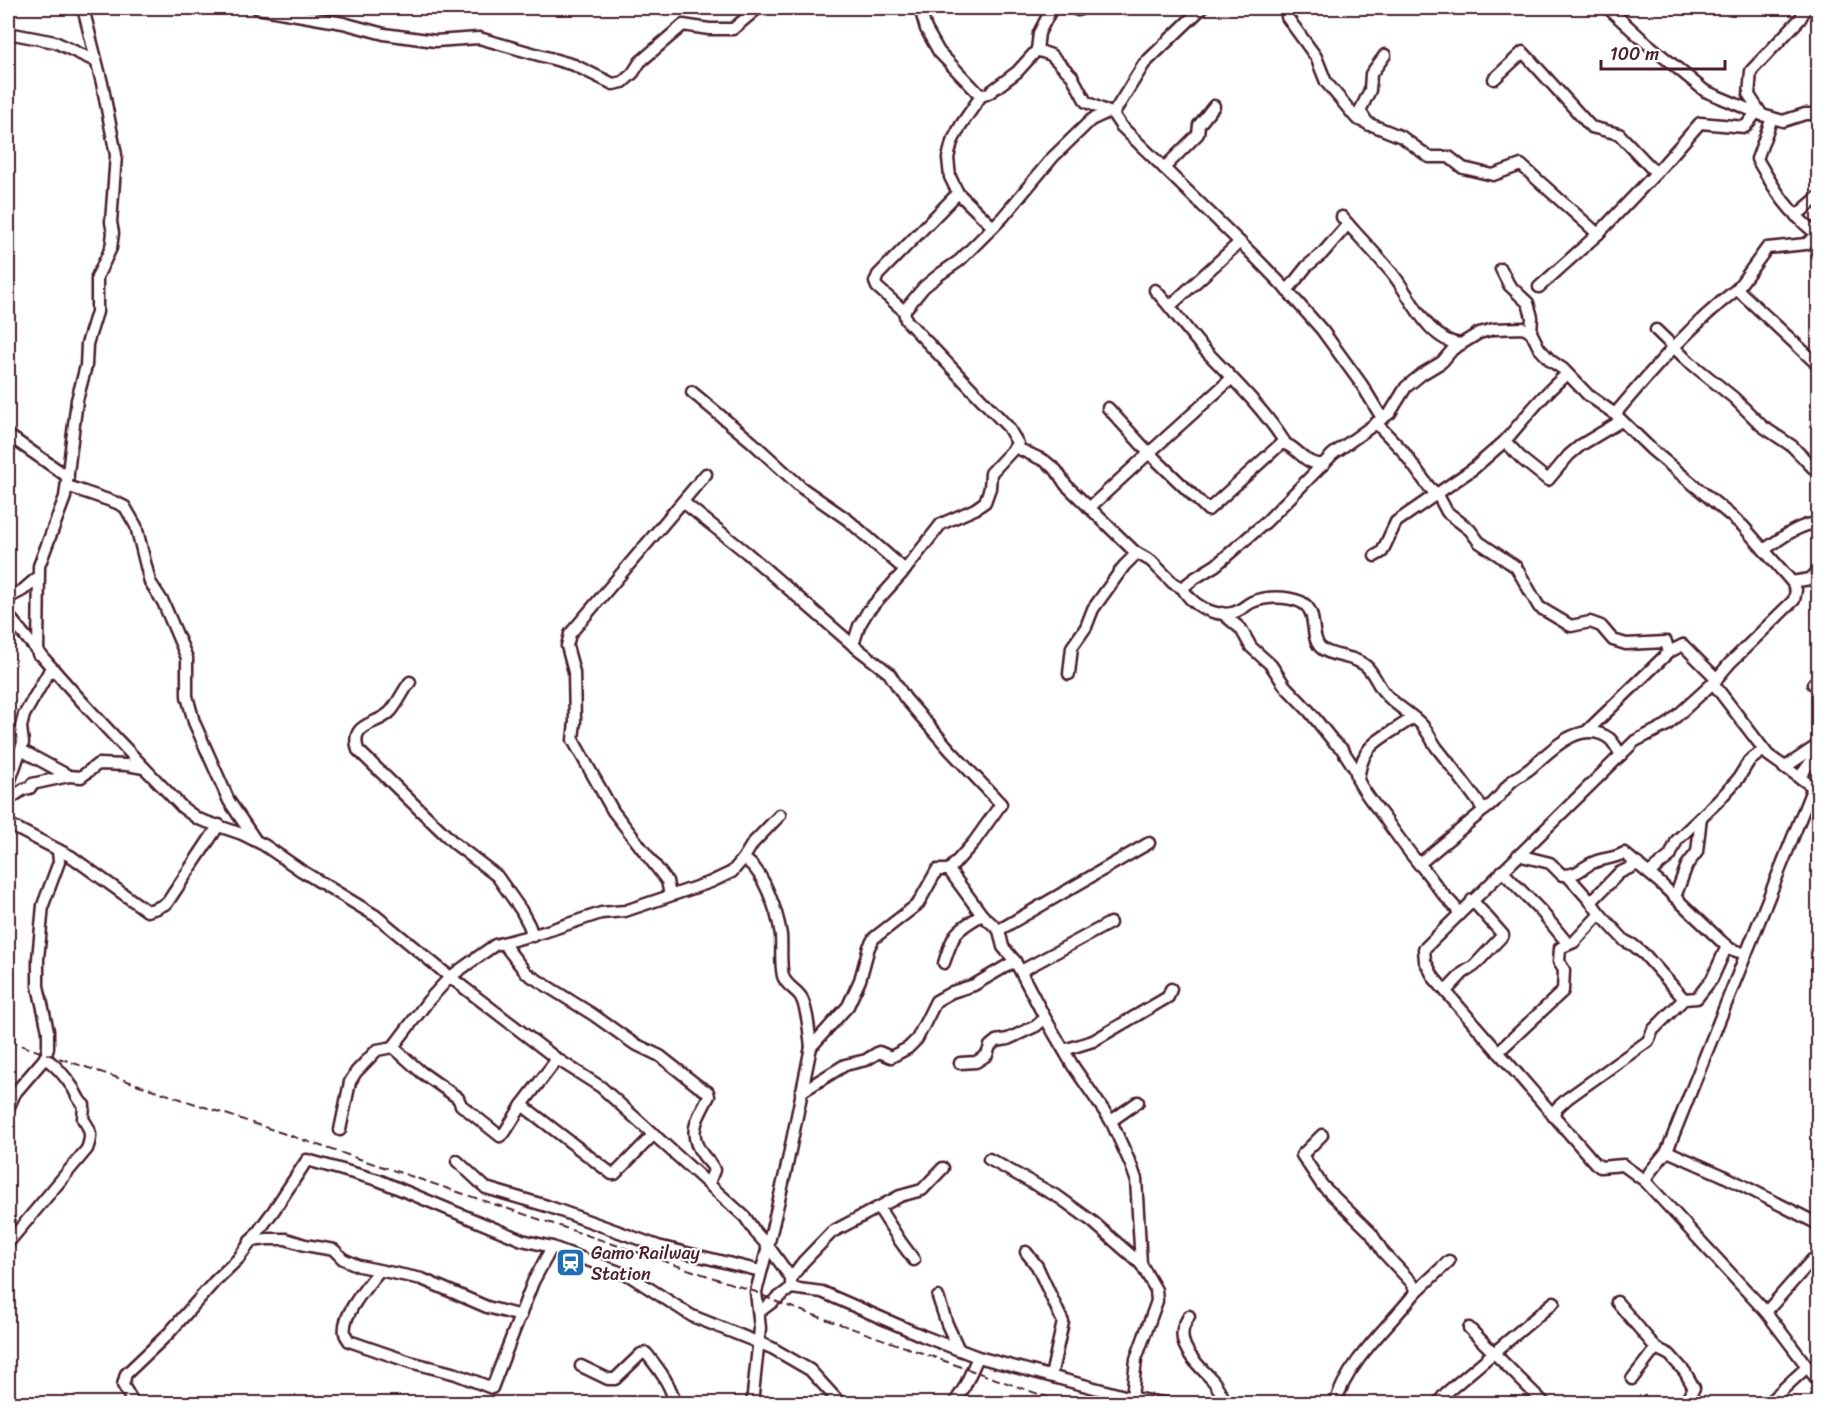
<svg xmlns="http://www.w3.org/2000/svg" width="1826" height="1411" viewBox="0 0 1826 1411" font-family="Sriracha,sans-serif">
  <style>
    .lines { fill: none; stroke-linecap: round; stroke-linejoin: round }
    .minor-casing { stroke: #4a1f2b; stroke-width: 15 }
    .minor { stroke: #fff; stroke-width: 10 }
    .rail { stroke: #4a1f2b; stroke-width: 2; stroke-dasharray: 9 4.5; stroke-linecap: butt }
    .labels { text-anchor: middle; stroke-width: 4.5; stroke-linejoin: round; paint-order: stroke }
    .poi-label { font-size: 18px; fill: #4a1f2b; stroke: #fff; text-anchor: start }
  </style>
  <rect width="100%" height="100%" fill="#fff"/>
  <filter id="ink" filterUnits="userSpaceOnUse"><feTurbulence type="fractalNoise" baseFrequency=".0167" numOctaves="2"/><feDisplacementMap in="SourceGraphic" scale="12" xChannelSelector="R" yChannelSelector="G"/><feConvolveMatrix kernelMatrix="1 2 1 2 8 2 1 2 1" color-interpolation-filters="sRGB"/></filter>
  <g filter="url(#ink)">
    <g class="lines">
      <defs>
        <g id="minor">
          <polyline points="257,8 343,23 384,34 435,41 479,38 574,65 613,84 623,82 633,73 640,62 683,25 709,29 733,29 758,8"/>
          <polyline points="920,8 926,29 939,52 981,96"/>
          <polyline points="1073,8 1078,10 1082,8"/>
          <polyline points="1608,8 1643,40 1705,91 1762,115"/>
          <polyline points="1806,8 1800,19 1751,71 1749,95 1762,115 1783,121 1805,114 1817,114 1818,116"/>
          <polyline points="1287,17 1316,57 1326,82 1357,119 1402,137 1429,157 1449,157 1463,168 1493,175 1521,165 1598,234"/>
          <polyline points="8,33 55,42 95,61"/>
          <polyline points="1037,50 1039,33 1052,8"/>
          <polyline points="1494,79 1523,52 1591,127 1619,134 1656,173 1700,123 1745,127 1756,113"/>
          <polyline points="1113,114 1144,64 1202,8"/>
          <path d="M1772,118L1757,159C1776,192 1788,212 1818,235"/>
          <polyline points="1369,125 1360,111 1370,90 1371,74 1385,55"/>
          <polyline points="1164,168 1198,134 1199,125 1214,106"/>
          <polyline points="1796,216 1818,197"/>
          <path d="M1342,217C1358,236 1376,254 1392,273C1411,296 1427,341 1461,344"/>
          <polyline points="993,227 958,193 950,177 948,158 952,142 961,125 981,96 989,93 1017,72 1037,50 1051,55 1072,76 1086,102 1113,114 1121,126 1251,253 1283,286 1322,330 1362,385 1382,418"/>
          <polyline points="1818,235 1806,244 1767,248 1737,289 1818,365"/>
          <polyline points="1501,269 1509,285 1528,303 1532,317 1531,332 1539,348 1551,361 1563,369 1588,395 1615,414"/>
          <polyline points="1539,287 1598,234 1656,173"/>
          <path d="M1155,290C1172,308 1186,329 1202,347C1231,377 1261,406 1284,441L1208,510L1149,453L1232,378"/>
          <polyline points="1287,291 1307,266 1322,254 1348,224"/>
          <polyline points="1170,306 1240,242"/>
          <polyline points="904,311 877,287 875,282 878,275 958,193"/>
          <polyline points="1656,330 1687,360 1734,398 1762,426 1792,446 1818,473"/>
          <path d="M1567,374C1543,394 1525,418 1505,441L1523,460L1548,480L1569,455L1581,445L1621,421"/>
          <polyline points="692,392 752,442 802,488 848,520 905,570"/>
          <polyline points="1376,423 1402,450 1429,487 1438,495 1447,512 1470,530 1479,542 1516,567 1539,607 1571,626 1590,622 1601,626 1613,640 1626,644 1666,642 1669,652"/>
          <polyline points="8,435 68,477"/>
          <path d="M1282,443C1298,446 1305,467 1324,464"/>
          <polyline points="1015,447 1045,461 1056,470 1066,485 1135,552 1151,561 1173,583 1182,588 1195,578 1216,565 1266,522 1333,454 1390,413 1406,387 1422,374 1442,362 1453,349 1479,333 1494,329 1523,328 1531,332"/>
          <polyline points="67,486 117,503 125,507 136,526 150,582 163,602 187,658 187,696 194,722 229,801 254,838"/>
          <polyline points="683,502 747,553 853,645 889,673 905,698 950,750 1001,804 974,842 949,870 982,915 999,930 1003,947 1015,961 1045,1018 1073,1066 1111,1121 1131,1165 1136,1179 1141,1264 1156,1290 1157,1301 1136,1359 1132,1398"/>
          <polyline points="1089,508 1149,453 1108,408"/>
          <path d="M1764,550C1780,539 1799,524 1818,523"/>
          <polyline points="1375,556 1382,552 1396,522 1473,469 1505,441"/>
          <polyline points="1792,582 1810,579 1818,571"/>
          <path d="M1182,587C1190,604 1213,617 1232,613C1239,612 1246,605 1252,602C1267,596 1286,596 1301,602C1319,611 1309,635 1320,647C1331,658 1352,654 1366,666C1374,673 1377,684 1384,692C1394,705 1412,714 1422,725C1428,732 1432,741 1437,748C1453,768 1469,789 1484,810L1419,864C1429,874 1435,885 1444,895C1450,902 1455,905 1459,913"/>
          <polyline points="8,598 23,590 38,577"/>
          <polyline points="1222,613 1241,629 1251,647 1271,665 1285,686 1309,711 1333,741 1342,749 1355,769 1358,780"/>
          <path d="M8,615C62,683 122,745 183,808L198,819L242,834L264,845L302,871L376,916L450,977L557,1059L601,1087L745,1217L756,1233L768,1246L756,1292L760,1328L752,1404"/>
          <polyline points="853,645 859,626 868,611 905,570 941,524 975,509 985,502 990,488 991,473 1018,444 1008,427 906,320 904,311 924,287 940,274 959,261 1003,217 1053,157 1091,120 1108,112"/>
          <polyline points="38,654 39,566 65,497 77,400 86,366 87,344 97,312 97,277 111,248 113,233 111,222 116,155 102,83 83,8"/>
          <polyline points="1069,674 1072,647 1086,627 1093,609 1124,566 1137,553"/>
          <path d="M410,682C403,691 398,703 391,711C378,726 349,721 358,750L454,843L497,876L521,910L529,925L533,936"/>
          <path d="M1713,683L1730,663L1794,600L1796,590L1792,582L1743,526L1652,450L1615,414C1653,369 1690,326 1737,289"/>
          <polyline points="1813,684 1818,679"/>
          <path d="M1412,718C1383,740 1363,739 1358,780C1366,797 1378,808 1388,823C1398,837 1408,851 1419,864"/>
          <polyline points="1586,732 1669,652 1683,645 1717,679"/>
          <polyline points="21,750 69,776 81,777 98,764 127,765 144,768"/>
          <polyline points="1784,768 1818,745"/>
          <polyline points="1799,778 1818,752"/>
          <polyline points="8,786 23,743 21,727 24,715 51,668"/>
          <polyline points="1813,787 1768,755 1713,683 1667,725 1635,741 1424,949 1425,961 1434,978 1595,1163 1600,1167 1623,1165 1645,1181 1766,1312 1818,1381"/>
          <polyline points="8,800 24,789 30,788 32,784 69,776"/>
          <path d="M1484,810C1495,804 1502,792 1510,783C1517,776 1526,773 1533,766C1552,749 1582,718 1610,739C1614,743 1618,750 1621,755"/>
          <polyline points="8,824 72,857 147,911 157,908 167,903 219,825"/>
          <path d="M1518,855L1550,863L1562,875C1582,875 1581,866 1597,861C1607,858 1615,858 1624,853L1659,882L1721,941L1730,949L1746,954"/>
          <polyline points="743,859 753,843 780,815"/>
          <polyline points="1502,871 1541,911 1568,944"/>
          <polyline points="1649,873 1670,856 1677,840 1718,801 1738,779 1749,761 1764,750"/>
          <polyline points="1567,875 1591,902 1619,873 1638,864"/>
          <polyline points="670,895 667,881 613,811 573,740 575,721 574,672 567,646 570,634 706,474"/>
          <polyline points="1675,897 1687,865 1697,852 1701,817"/>
          <polyline points="1600,914 1625,941 1633,945 1645,955 1684,999"/>
          <polyline points="999,930 1149,843"/>
          <path d="M503,943L526,973L592,1014L633,1043L660,1056L698,1086L708,1092L709,1096C698,1117 686,1133 703,1155C707,1161 712,1163 714,1170L709,1183"/>
          <path d="M944,963C954,933 954,931 982,915"/>
          <polyline points="1021,971 1110,923"/>
          <polyline points="1446,991 1463,973 1474,966 1503,935 1472,900"/>
          <polyline points="393,1047 421,1072 458,1098 461,1105 500,1136 505,1132 522,1105 557,1059"/>
          <polyline points="1064,1050 1093,1041 1168,997 1171,989"/>
          <polyline points="1498,1052 1563,991 1564,970 1559,962 1560,948 1574,942 1600,914 1591,902"/>
          <polyline points="960,1063 976,1062 987,1055 990,1046 996,1041 1008,1039 1036,1026 1045,1018"/>
          <polyline points="801,1092 845,1065 866,1060 879,1052 891,1057 908,1048 917,1039 936,1001 952,992 974,985 1015,961"/>
          <polyline points="522,1105 612,1174 615,1174 654,1134"/>
          <polyline points="8,1109 15,1093 45,1058"/>
          <polyline points="1553,1116 1557,1108 1568,1098 1648,1041 1653,1030 1684,999 1697,998 1712,979 1727,946"/>
          <polyline points="1111,1121 1138,1102"/>
          <path d="M340,1130L350,1082L356,1072L377,1050L393,1047L428,1001L450,977L482,954L495,945L544,932L601,913L625,911L711,882L732,872L743,859C763,867 778,914 781,935C782,948 780,963 783,976C786,986 796,989 801,997C808,1011 809,1032 811,1047"/>
          <path d="M1322,1135L1302,1155L1322,1185L1371,1233L1383,1252L1412,1283L1416,1292C1389,1326 1347,1362 1335,1404"/>
          <polyline points="1667,1151 1724,1176 1818,1224"/>
          <polyline points="989,1159 1060,1198 1093,1222 1141,1264"/>
          <polyline points="457,1161 486,1188 547,1206 658,1246 761,1271"/>
          <polyline points="1645,1181 1650,1172 1667,1151 1813,787 1818,794"/>
          <polyline points="879,1208 900,1241 914,1260"/>
          <polyline points="250,1241 268,1239 286,1239 305,1245 334,1250 343,1259 359,1266 422,1279 487,1307 521,1316"/>
          <path d="M8,1243L87,1149C92,1136 91,1130 83,1119L84,1105C78,1100 77,1095 73,1088C65,1076 57,1066 45,1058L48,1048V1031L38,986V959L43,905L59,862L58,850"/>
          <polyline points="1026,1252 1037,1266 1063,1322 1051,1376"/>
          <path d="M379,1271C369,1284 341,1315 345,1333C345,1336 348,1338 349,1341L410,1362L456,1374L492,1388L533,1282L552,1247"/>
          <polyline points="791,1278 803,1262 832,1232 900,1196 922,1190 943,1168"/>
          <polyline points="791,1288 822,1292 923,1336 978,1357 1132,1398 1168,1404"/>
          <polyline points="1416,1292 1449,1261"/>
          <polyline points="938,1297 947,1324 959,1350"/>
          <polyline points="1617,1302 1656,1348 1670,1355 1685,1372 1694,1388 1684,1404"/>
          <polyline points="759,1312 791,1288 791,1278 768,1246 786,1170 811,1047 848,1006 860,980 869,947 874,938 918,904 937,870 949,870"/>
          <polyline points="1766,1312 1812,1260 1818,1257"/>
          <path d="M1189,1316C1187,1320 1184,1325 1183,1329C1178,1350 1203,1369 1214,1382C1219,1389 1223,1397 1227,1404"/>
          <polyline points="1469,1328 1545,1404"/>
          <path d="M581,1366L608,1379H615L641,1354L646,1353C658,1368 671,1384 675,1404"/>
          <polyline points="1632,1379 1656,1348"/>
          <polyline points="134,1404 123,1385 126,1374 169,1333 215,1281 238,1259 274,1210 307,1160 378,1180 522,1240 552,1247 630,1276 692,1316 772,1348 810,1370 841,1404"/>
          <polyline points="954,1404 964,1388 978,1357"/>
          <polyline points="1437,1404 1446,1393 1554,1302"/>
          <polyline points="1767,1404 1807,1367"/>
        </g>
      </defs>
      <use href="#minor" class="minor-casing"/>
      <use href="#minor" class="minor"/>
      <polyline class="rail" points="8,1041 756,1292 774,1301 1067,1404"/>
    </g>
  </g>
  <defs>
    <symbol id="station-square" viewBox="-11 -11 22 22"><rect x="-9" y="-9" width="18" height="18" rx="4" fill="#1f6fb2" stroke="#fff"/><path d="M-3-6H3Q5-6 5-4V2Q5 4 3 4L4.5 6H3L1.5 4h-3L-3 6H-4.5L-3 4Q-5 4-5 2V-4Q-5-6-3-6ZM-3.5-4v3h7v-3ZM-3.5 1v1.5H-2V1ZM2 1v1.5H3.5V1Z" fill="#fff"/></symbol>
  </defs>
  <g fill-rule="evenodd">
    <use href="#station-square" x="554" y="1246" width="33" height="33"/>
  </g>
  <g class="labels">
    <g class="poi-label">
      <text x="591" y="1259">Gamo Railway<tspan x="591" dy="21">Station</tspan></text>
    </g>
  </g>
  <rect width="1826" height="1411" fill="none" stroke="#fff" stroke-width="30"/>
  <rect x="15" y="15" width="1796" height="1381" fill="none" stroke="#4a1f2b" stroke-width="2" filter="url(#ink)"/>
  <path d="M1601 60v9h124v-9" fill="none" stroke="#4a1f2b" stroke-width="3"/>
  <text x="1610" y="60" font-size="18" fill="#4a1f2b" stroke="#ffffff" stroke-width="4.5" paint-order="stroke">100 m</text>
</svg>
